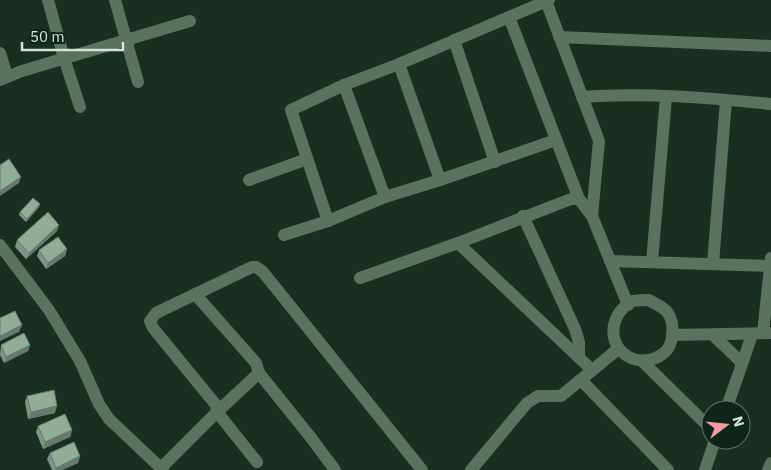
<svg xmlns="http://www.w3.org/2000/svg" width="771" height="470" viewBox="0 0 771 470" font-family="'IBM Plex Sans',sans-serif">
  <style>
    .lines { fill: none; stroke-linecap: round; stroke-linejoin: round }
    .minor { stroke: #587361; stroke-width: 12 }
    .wall { fill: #7c9584 }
    .shaded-wall { fill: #65796c }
    .building { fill: #90ad9a; stroke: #65796c }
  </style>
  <rect width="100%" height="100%" fill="#173021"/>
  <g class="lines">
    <g class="minor">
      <polyline points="48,0 64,58 80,107"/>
      <polyline points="115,0 138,82"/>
      <polyline points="546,1 599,141 592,216"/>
      <polyline points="509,17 579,199"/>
      <polyline points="559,37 771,46"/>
      <polyline points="454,40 495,162"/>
      <polyline points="0,53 7,76"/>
      <polyline points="399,64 440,180"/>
      <polyline points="0,80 22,71 190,21"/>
      <polyline points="344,85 385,197"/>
      <path d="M582,97C644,92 710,98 771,104"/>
      <polyline points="249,180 307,159"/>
      <polyline points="523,216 575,329 579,342 579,358"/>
      <polyline points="328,221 291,110 344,85 399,64 549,0"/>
      <polyline points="284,235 328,221 385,197 440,180 556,140"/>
      <polyline points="458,243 592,370"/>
      <polyline points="0,245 49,310 80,361 99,404 109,419 163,470"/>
      <polyline points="610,261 770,266"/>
      <polyline points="652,262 666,97"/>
      <polyline points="713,264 726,100"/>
      <polyline points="360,278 458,243 571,199 579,199 592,216 628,305"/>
      <polyline points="195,294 256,363 259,373 217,412 257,462"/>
      <path d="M649,300C655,304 664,307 668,313C675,324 674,345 664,353C636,375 599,345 619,313C622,309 628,303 633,301C638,300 644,300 649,300Z"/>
      <polyline points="763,333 771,258"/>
      <polyline points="672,335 771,333"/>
      <polyline points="713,335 742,363"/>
      <polyline points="642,361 711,429"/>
      <polyline points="259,373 312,439 335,470"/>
      <polyline points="581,380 668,470"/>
      <polyline points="726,410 752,335"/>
      <polyline points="161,468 217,412 216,405 153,328 150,321 156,313 252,267 256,267 263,272 422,470"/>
      <polyline points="471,470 527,403 538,396 561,396 618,349"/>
      <polyline points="705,470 715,440"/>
      <polyline points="768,470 771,463"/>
    </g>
  </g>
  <g class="wall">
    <polygon points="40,204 39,207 26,222 19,215 20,212"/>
    <polygon points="57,231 26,259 15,247 17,240"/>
    <polygon points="67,249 65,256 46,269 37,256 39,250"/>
    <polygon points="1,345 30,345 28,351 4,363 0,355"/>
    <polygon points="27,396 55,413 28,419 25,402"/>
    <polygon points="38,426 72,430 70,437 43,449 36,432"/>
    <polygon points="50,453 80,456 78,463 62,470 52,470 47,459"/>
  </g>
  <g class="shaded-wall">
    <polygon points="21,177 19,183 0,196 0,191"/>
    <polygon points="40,204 39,207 26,222 27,219"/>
    <polygon points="59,225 57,231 26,259 29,253"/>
    <polygon points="67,249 65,256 46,269 48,263"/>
    <polygon points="22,325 19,332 0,341 0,336"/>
    <polygon points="30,345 28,351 4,363 6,357"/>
    <polygon points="57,406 55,413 28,419 31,412"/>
    <polygon points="72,430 70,437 43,449 45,442"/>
    <polygon points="80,456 78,463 62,470 55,470 56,468"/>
  </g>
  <g class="building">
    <polygon points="9,159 21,177 0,191 0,165"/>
    <polygon points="33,198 40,204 27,219 20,212"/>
    <polygon points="48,212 59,225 29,253 17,240"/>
    <polygon points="58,237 67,249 48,263 39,250"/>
    <polygon points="15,311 22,325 0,336 0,318"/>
    <polygon points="24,333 30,345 6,357 1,345"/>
    <polygon points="54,390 57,406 31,412 27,396"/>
    <polygon points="65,414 72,430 45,442 38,426"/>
    <polygon points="74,442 80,456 56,468 50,453"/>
  </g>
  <g transform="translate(726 425) rotate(74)"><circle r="24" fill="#0d2617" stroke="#5d7265"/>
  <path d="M0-4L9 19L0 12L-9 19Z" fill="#f49aa5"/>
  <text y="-8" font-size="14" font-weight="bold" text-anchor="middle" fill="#d5e4d9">N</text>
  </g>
  <path d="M22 42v8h101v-8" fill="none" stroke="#d5e4d9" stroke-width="2.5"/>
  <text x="30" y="42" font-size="15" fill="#d5e4d9" stroke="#0d2617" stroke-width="4" paint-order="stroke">50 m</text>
</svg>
